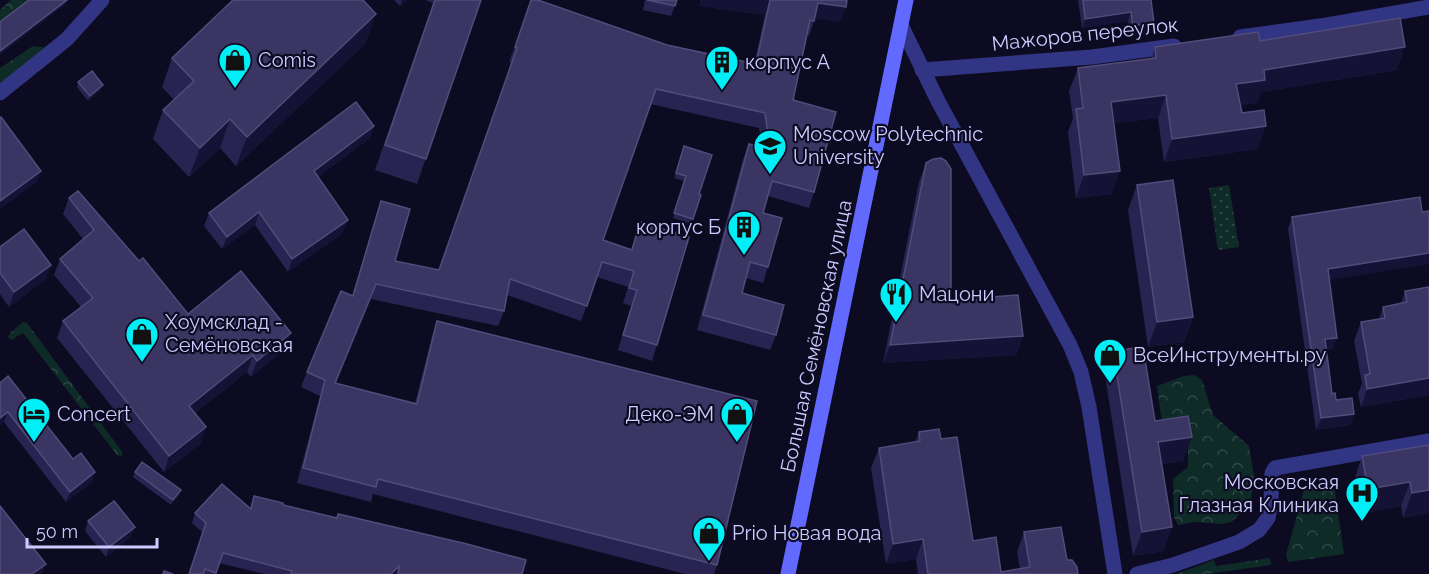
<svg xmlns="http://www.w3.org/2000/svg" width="1429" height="574" viewBox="0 0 1429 574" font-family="Raleway,sans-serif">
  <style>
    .grass { fill: url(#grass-dots) }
    .forest { fill: url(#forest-crowns) }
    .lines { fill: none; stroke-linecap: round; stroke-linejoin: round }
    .minor { stroke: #323584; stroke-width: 15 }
    .tertiary { stroke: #323584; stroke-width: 15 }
    .secondary { stroke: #6269ff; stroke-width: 15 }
    .wall { fill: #282350 }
    .shaded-wall { fill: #161235 }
    .building { fill: #3a3563; stroke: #514c7b; stroke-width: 1.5 }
    .labels { text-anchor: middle; stroke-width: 4.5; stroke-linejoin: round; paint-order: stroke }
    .street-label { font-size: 20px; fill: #cdcbff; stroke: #0d0b21 }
    .poi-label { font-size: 20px; fill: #cdcbff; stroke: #0d0b21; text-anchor: start }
  </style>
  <defs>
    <pattern id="grass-dots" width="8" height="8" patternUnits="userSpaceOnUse" patternTransform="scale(1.5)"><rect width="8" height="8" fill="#0e2b28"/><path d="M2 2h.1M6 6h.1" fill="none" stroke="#304848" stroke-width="1.8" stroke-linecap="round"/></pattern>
    <pattern id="forest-crowns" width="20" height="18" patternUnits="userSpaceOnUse" patternTransform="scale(1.5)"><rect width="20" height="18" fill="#0e2b28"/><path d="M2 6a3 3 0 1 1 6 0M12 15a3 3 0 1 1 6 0" fill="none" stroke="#304848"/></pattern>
  </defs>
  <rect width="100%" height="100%" fill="#0d0b21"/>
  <polygon class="grass" points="1229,185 1239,247 1218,250 1209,188"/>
  <g class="forest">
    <polygon points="11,0 34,0 0,26 0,10"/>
    <polygon points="33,46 49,48 0,87 0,68"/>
    <polygon points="23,322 27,323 123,453 121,456 117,455 24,334 21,334 11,340 8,337 10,333"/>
    <polygon points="1194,375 1202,380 1213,415 1249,446 1254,476 1251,499 1238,516 1231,522 1222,524 1195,522 1178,525 1174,517 1173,479 1188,467 1188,439 1165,425 1161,416 1157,386 1184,376"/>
    <polygon points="1334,485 1344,554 1288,562 1286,555 1304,490"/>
    <polygon points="1270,558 1271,565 1207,574 1176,574 1214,560 1216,566"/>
  </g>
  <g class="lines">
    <g class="minor">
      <polyline points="1240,37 1327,25 1429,7"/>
      <polyline points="922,70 1092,57 1174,46"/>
      <polyline points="0,93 67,39 102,0"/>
      <polyline points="1137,574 1173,565 1239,542 1259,530 1268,518 1271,502 1272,473 1275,468 1429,441"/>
    </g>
    <polyline class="tertiary" points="901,25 938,101 1070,345 1081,372 1089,407 1115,574"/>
    <polyline class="secondary" points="788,574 906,0"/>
  </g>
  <g class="wall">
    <polygon points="394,0 407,0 400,6"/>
    <polygon points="425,0 481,0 417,184 375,170 433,3"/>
    <polygon points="531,0 667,45 754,64 765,15 700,6 701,0 847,0 840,22 815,18 809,36 807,36 793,100 814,192 809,208 768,196 763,213 768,267 763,283 746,278 742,293 776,335 770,350 697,330 743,159 749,144 762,147 759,128 650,104 603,240 631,250 640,222 657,345 652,361 618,350 631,306 623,303 628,287 597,277 581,321 507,295 504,311 498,326 371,299 336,383 415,403 432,336 437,321 717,565 714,574 685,574 373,494 371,502 297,483 320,396 301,387 307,372 352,296 376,216 381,201 395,261 439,270 511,63 509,62"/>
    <polygon points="645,0 677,0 671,16 643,10"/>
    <polygon points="1078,0 1151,0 1154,23 1150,32 1130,34 1128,21 1082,28"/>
    <polygon points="1260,41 1397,70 1261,92 1257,103 1240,105 1242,113 1258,149 1164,162 1158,118 1114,123 1112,194 1076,198 1068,132 1073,118 1069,91 1078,68 1151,59 1155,47"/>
    <polygon points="366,43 236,166 220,148 189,177 153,139 163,110 174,100 162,87 172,58"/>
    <polygon points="78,82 101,90 88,101 77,87"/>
    <polygon points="374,126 370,138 318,177 343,233 288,272 255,225 222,249 204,226 209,213"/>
    <polygon points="684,146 699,194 701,195 691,224 673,218 684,181 674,178"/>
    <polygon points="926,163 951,300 1023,336 1016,355 883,363 919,182"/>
    <polygon points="1137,185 1193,317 1184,342 1148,347 1128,210"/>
    <polygon points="69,198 139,261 188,314 285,349 251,377 247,372 195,413 206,427 200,444 164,472 57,338 63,321 81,307 54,275 60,259 83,239 63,214"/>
    <polygon points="1292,217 1329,280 1333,349 1326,350 1332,394 1336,400 1354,414 1350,425 1316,430 1288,229"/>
    <polygon points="0,247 46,279 9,307 0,294"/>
    <polygon points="1429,287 1429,395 1361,407 1358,394 1362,383 1354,341 1361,322 1379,319 1383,307 1401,303 1405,291"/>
    <polygon points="1113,351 1155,421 1192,437 1183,461 1162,464 1172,527 1163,551 1133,556 1105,375"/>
    <polygon points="0,383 73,459 92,482 66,502 4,422"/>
    <polygon points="919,432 941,439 973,541 1001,572 1020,569 1017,552 1024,532 1067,560 1078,574 918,574 916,559 886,564 871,468 879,448 915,442"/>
    <polygon points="1429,445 1429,513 1403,518 1401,506 1359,514 1354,481 1362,456"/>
    <polygon points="135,472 181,490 179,495 171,505 133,477"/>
    <polygon points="254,496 283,505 336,518 338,514 522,574 264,574 219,563 215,574 189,574 202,532 192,523 195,513 250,508"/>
    <polygon points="88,521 131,537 106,557 85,531"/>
  </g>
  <g class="shaded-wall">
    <polygon points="67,0 65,5 0,55 0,51"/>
    <polygon points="402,0 407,0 400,6"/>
    <polygon points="702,0 770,0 765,15 700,6"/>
    <polygon points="818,3 846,7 840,22 813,18"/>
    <polygon points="1131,12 1128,21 1082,28 1085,19"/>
    <polygon points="376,14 366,43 236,166 247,137"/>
    <polygon points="1154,23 1150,32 1130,34 1133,26"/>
    <polygon points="1405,47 1397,70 1261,92 1257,103 1228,107 1236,84 1264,70"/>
    <polygon points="103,85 101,90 88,101 90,96"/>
    <polygon points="1166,95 1158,118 1103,125 1111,102"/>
    <polygon points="230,119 220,148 189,177 200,148"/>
    <polygon points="374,126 370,138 309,184 314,171"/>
    <polygon points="1266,126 1258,149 1164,162 1172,139"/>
    <polygon points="41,171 37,182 0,209 0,201"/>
    <polygon points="1120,171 1112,194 1076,198 1084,175"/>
    <polygon points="259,212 255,225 222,249 227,237"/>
    <polygon points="348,220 343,233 288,272 292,259"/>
    <polygon points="1429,253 1429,264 1323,281 1328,269"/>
    <polygon points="51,265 46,279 9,307 14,292"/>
    <polygon points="376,284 371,299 330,398 335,383"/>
    <polygon points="1193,317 1184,342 1148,347 1157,322"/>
    <polygon points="291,333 285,349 251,377 257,361"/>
    <polygon points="1023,336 1016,355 883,363 890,345"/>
    <polygon points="1337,338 1333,349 1320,351 1325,339"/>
    <polygon points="253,355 247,372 183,422 189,406"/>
    <polygon points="1429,378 1429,395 1361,407 1367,389"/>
    <polygon points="8,412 4,422 0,425 0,418"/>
    <polygon points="1354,414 1350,425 1316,430 1321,418"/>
    <polygon points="206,427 200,444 164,472 169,456"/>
    <polygon points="1192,437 1183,461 1150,466 1158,442"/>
    <polygon points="95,472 92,482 66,502 70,492"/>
    <polygon points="1410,482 1401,506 1359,514 1368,489"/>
    <polygon points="181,490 179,495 171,505 173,500"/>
    <polygon points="1429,490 1429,513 1403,518 1412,493"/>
    <polygon points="135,527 131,537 106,557 109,547"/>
    <polygon points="1172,527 1163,551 1133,556 1142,532"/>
    <polygon points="923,539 916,559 886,564 893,544"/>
    <polygon points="46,564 42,574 32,574"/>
    <polygon points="399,566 396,574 391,574"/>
  </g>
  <g class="building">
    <polygon points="29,0 67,0 0,51 0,22"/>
    <polygon points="233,0 363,0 376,14 247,137 230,119 200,148 163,110 194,81 172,58"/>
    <polygon points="435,0 481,0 426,159 385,145"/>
    <polygon points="531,0 538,0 667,45 756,64 770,0 847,0 846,7 818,3 814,21 810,20 793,100 836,112 814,192 772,181 763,213 782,218 768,267 750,262 742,293 784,305 776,335 703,315 749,144 770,149 765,113 656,89 603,240 632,250 640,222 689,237 657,345 623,335 637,290 629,288 634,271 602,262 587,306 510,279 504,311 376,284 335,383 417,404 437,321 757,401 717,565 378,479 376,487 303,468 325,380 307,372 341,291 353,296 381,201 410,209 395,261 439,270 517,48 515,47"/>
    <polygon points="647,0 677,0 675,6"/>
    <polygon points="1083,0 1151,0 1154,23 1133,26 1131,12 1085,19"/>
    <polygon points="1400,18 1405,47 1264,70 1265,80 1236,84 1242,113 1264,110 1266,126 1172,139 1166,95 1111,102 1120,171 1084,175 1076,109 1083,108 1078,68 1156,58 1155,47 1258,32 1260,41"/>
    <polygon points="92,71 103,85 90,96 78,82"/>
    <polygon points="356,102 374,126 314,171 348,220 292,259 259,212 227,237 209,213"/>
    <polygon points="1,117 41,171 0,201 0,118"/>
    <polygon points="684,146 712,155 699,194 701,195 693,219 674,213 686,176 676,173"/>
    <polygon points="941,158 946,161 951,169 951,300 1018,295 1023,336 890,345 926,163 933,159"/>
    <polygon points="1173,180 1193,317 1157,322 1137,185"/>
    <polygon points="78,191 139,261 143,258 188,314 241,271 291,333 257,361 253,355 189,406 206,427 169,456 63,321 93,298 60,259 94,230 69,198"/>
    <polygon points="1420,197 1422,212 1429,211 1429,253 1328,269 1337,338 1325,339 1332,394 1335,393 1336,400 1352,398 1354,414 1321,418 1292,217"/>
    <polygon points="24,229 51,265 14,292 0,273 0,247"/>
    <polygon points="1429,287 1429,378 1367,389 1365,375 1370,374 1361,322 1385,318 1383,307 1407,302 1405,291"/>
    <polygon points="1143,347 1155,421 1188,416 1192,437 1158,442 1172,527 1142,532 1113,351"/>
    <polygon points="8,376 73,459 81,453 95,472 70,492 8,412 0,418 0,383"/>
    <polygon points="939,429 941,439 957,437 973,541 996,537 1001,572 1030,567 1024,532 1061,527 1067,560 1072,560 1077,567 1078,574 928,574 923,539 893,544 879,448 920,441 919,432"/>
    <polygon points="1429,445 1429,490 1412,493 1410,482 1368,489 1362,456"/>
    <polygon points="142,462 181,490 173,500 135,472"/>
    <polygon points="222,484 251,509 254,496 283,503 283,505 337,518 338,514 467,544 526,560 522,574 398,574 399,566 391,574 291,574 292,571 223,553 216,573 205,569 203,574 189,574 206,523 195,513"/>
    <polygon points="114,501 135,527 109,547 88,521"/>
    <polygon points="0,506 46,564 32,574 0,574"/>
    <polygon points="164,571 173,574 163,574"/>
  </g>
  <defs>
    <symbol id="shop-pin" viewBox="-11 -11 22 30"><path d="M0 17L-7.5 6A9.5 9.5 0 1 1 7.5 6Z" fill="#00eff6" stroke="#0d0b21"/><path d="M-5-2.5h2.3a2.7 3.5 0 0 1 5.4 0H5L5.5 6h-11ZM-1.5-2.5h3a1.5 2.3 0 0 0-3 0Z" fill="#111"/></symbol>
    <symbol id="building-pin" viewBox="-11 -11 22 30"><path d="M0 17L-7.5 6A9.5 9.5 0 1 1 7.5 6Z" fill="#00eff6" stroke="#0d0b21"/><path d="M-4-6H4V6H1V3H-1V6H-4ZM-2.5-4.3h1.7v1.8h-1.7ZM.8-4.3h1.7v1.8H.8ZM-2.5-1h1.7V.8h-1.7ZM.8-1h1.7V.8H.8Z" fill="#111"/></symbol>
    <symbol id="university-pin" viewBox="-11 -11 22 30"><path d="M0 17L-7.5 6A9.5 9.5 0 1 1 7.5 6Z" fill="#00eff6" stroke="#0d0b21"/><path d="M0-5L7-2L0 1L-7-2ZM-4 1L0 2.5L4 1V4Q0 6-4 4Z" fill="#111"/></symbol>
    <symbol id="restaurant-pin" viewBox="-11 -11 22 30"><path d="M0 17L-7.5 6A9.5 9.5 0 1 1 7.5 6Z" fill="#00eff6" stroke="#0d0b21"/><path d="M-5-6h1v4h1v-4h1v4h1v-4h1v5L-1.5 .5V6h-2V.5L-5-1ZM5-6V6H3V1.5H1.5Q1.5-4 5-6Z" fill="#111"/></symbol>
    <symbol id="hotel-pin" viewBox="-11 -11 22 30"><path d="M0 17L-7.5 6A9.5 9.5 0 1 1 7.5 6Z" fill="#00eff6" stroke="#0d0b21"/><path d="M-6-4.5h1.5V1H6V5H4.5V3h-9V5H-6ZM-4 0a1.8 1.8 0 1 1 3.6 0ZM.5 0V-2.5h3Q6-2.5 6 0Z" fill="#111"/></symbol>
    <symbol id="hospital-pin" viewBox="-11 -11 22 30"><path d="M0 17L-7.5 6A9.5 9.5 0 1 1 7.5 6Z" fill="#00eff6" stroke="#0d0b21"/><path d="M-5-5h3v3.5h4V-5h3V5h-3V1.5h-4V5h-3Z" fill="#111"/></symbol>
  </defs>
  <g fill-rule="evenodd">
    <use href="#shop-pin" x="216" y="41" width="38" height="52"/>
    <use href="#building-pin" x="703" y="43" width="38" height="52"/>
    <use href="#university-pin" x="751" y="127" width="38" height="52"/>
    <use href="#building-pin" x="725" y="208" width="38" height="52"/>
    <use href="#restaurant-pin" x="877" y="275" width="38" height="52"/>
    <use href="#shop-pin" x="123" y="315" width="38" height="52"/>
    <use href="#shop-pin" x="1091" y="336" width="38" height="52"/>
    <use href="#hotel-pin" x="15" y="395" width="38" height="52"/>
    <use href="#shop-pin" x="718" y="395" width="38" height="52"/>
    <use href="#hospital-pin" x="1343" y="474" width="38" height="52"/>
    <use href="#shop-pin" x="690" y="514" width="38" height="52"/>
  </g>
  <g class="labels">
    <g class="street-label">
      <text transform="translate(1085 34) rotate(-6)" y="7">Мажоров переулок</text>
      <text transform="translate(816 336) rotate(-78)" y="7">Большая Семёновская улица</text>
    </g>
    <g class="poi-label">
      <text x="258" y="67">Comis</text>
      <text x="745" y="69">корпус А</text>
      <text x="793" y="141">Moscow Polytechnic<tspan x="793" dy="23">University</tspan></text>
      <text x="721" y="234" text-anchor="end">корпус Б</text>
      <text x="919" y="301">Мацони</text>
      <text x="165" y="329">Хоумсклад -<tspan x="165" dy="23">Семёновская</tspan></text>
      <text x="1133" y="362">ВсеИнструменты.ру</text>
      <text x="57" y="421">Concert</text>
      <text x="714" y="421" text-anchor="end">Деко-ЭМ</text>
      <text x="1339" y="489" text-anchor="end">Московская<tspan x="1339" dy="23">Глазная Клиника</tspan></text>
      <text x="732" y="540">Prio Новая вода</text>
    </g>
  </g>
  <path d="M27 538v9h130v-9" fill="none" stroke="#cdcbff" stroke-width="3"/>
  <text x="36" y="538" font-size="18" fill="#cdcbff" stroke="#0d0b21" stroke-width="4.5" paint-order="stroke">50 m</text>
</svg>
